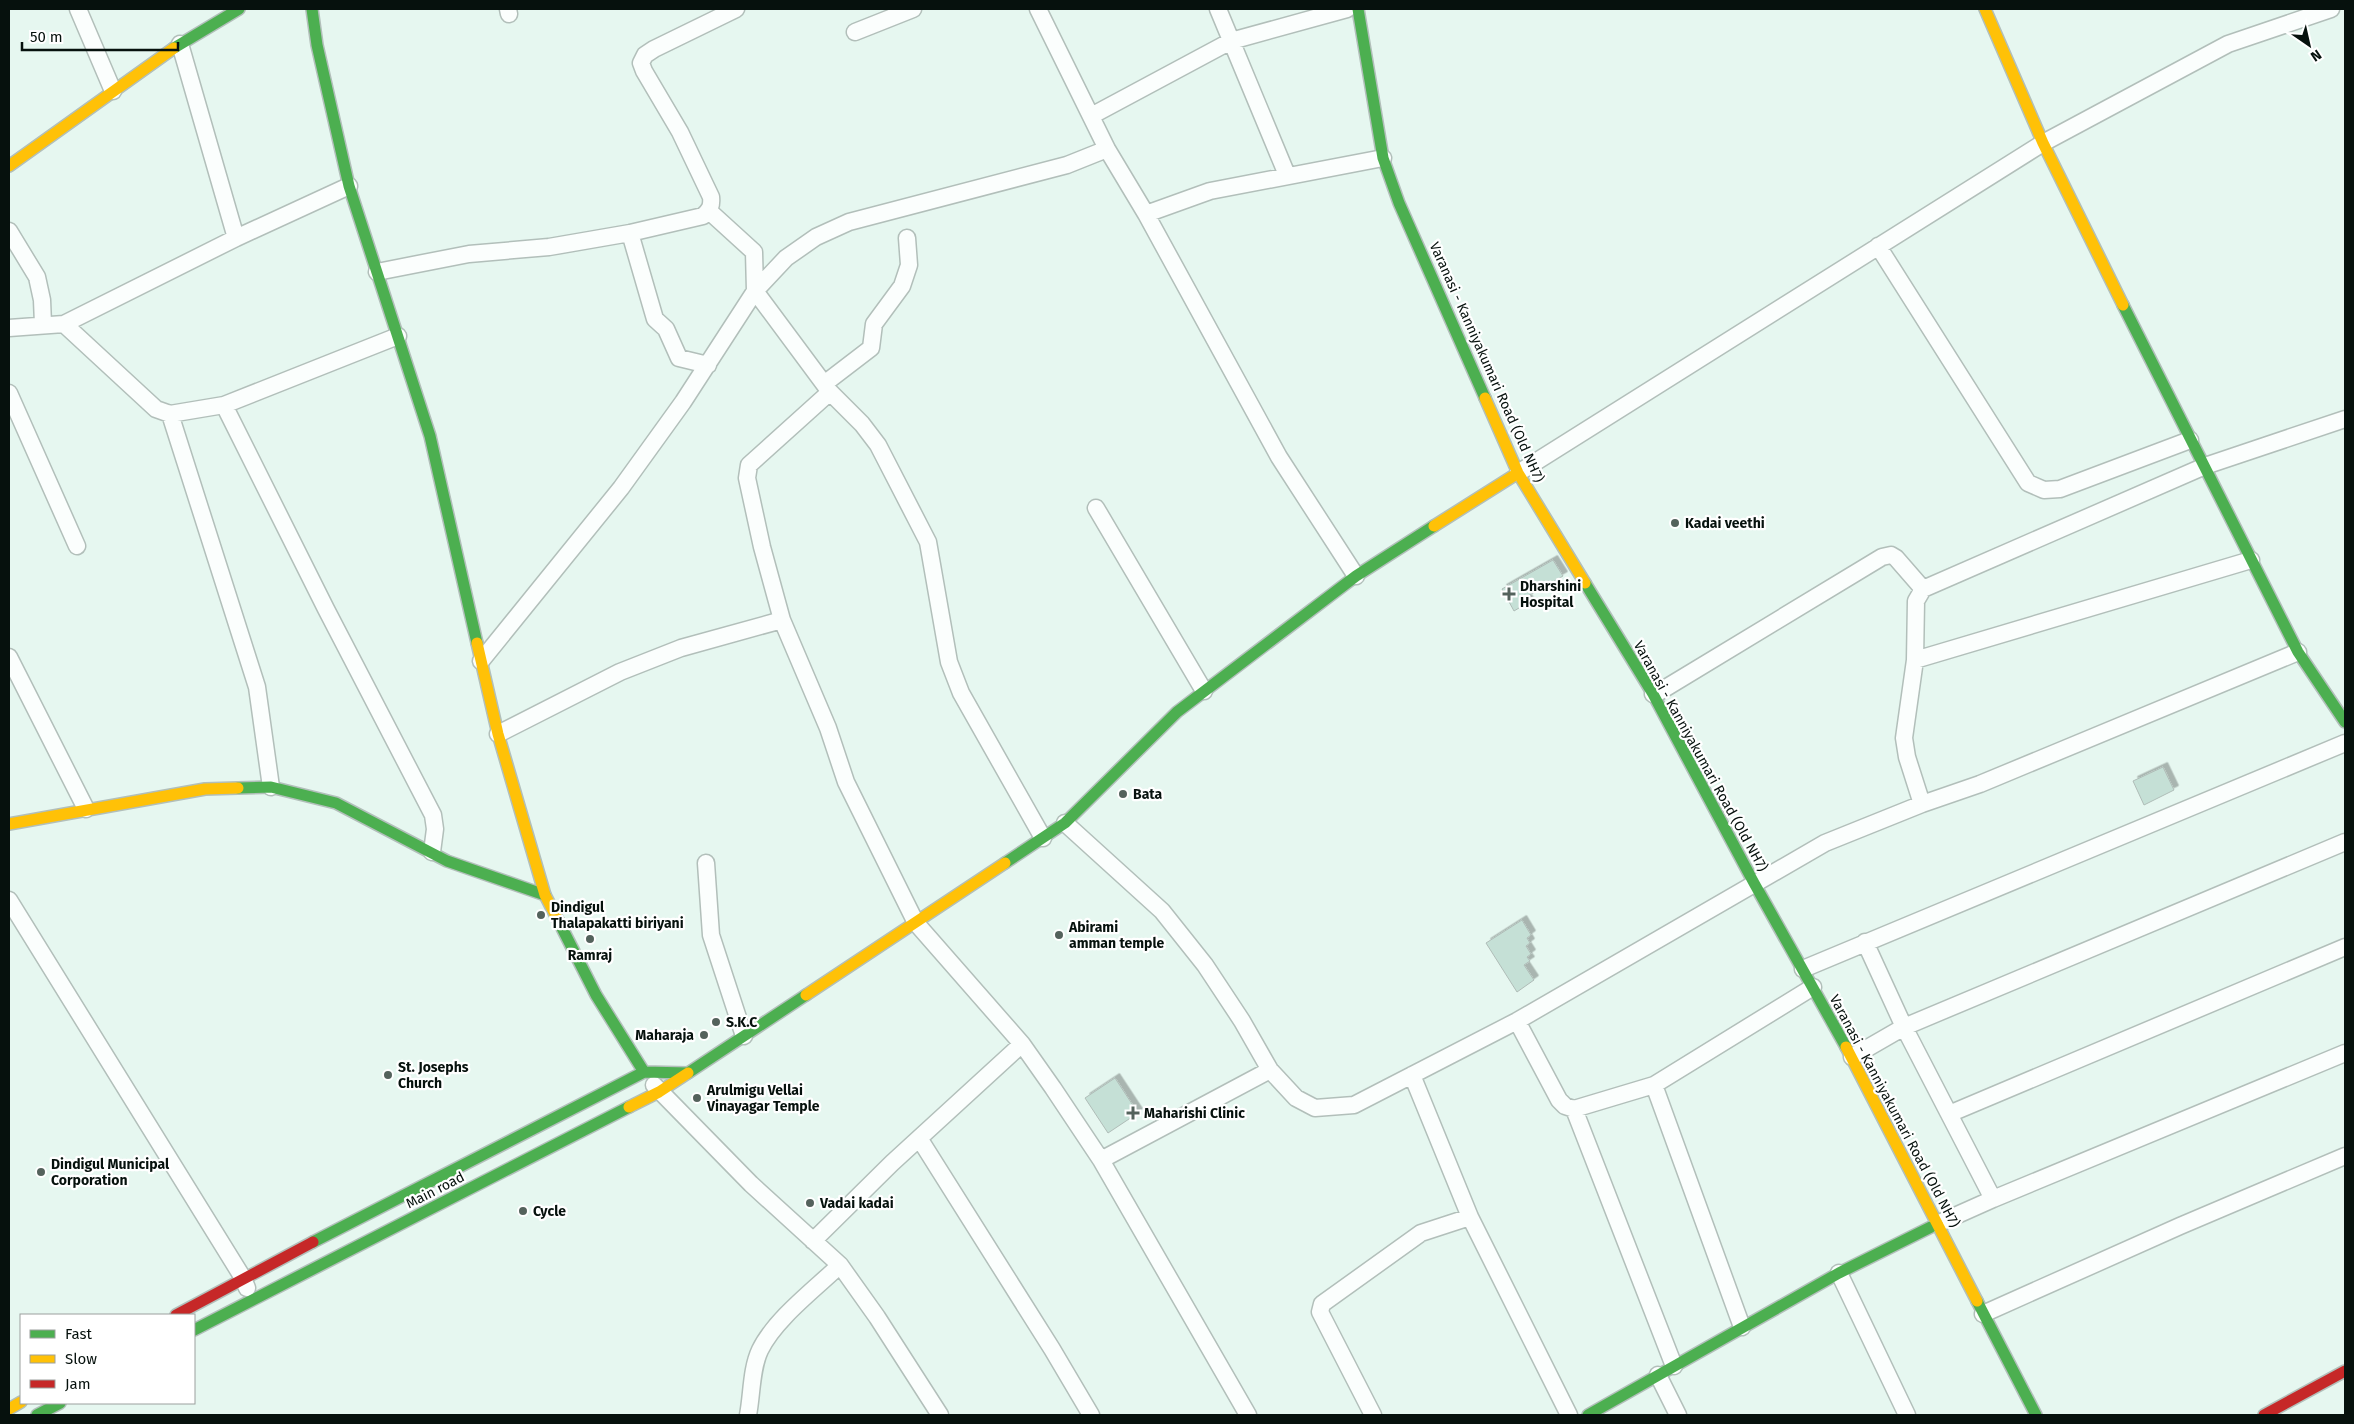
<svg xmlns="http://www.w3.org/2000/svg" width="2354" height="1424" viewBox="0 0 2354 1424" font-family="'Fira Sans',sans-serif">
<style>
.building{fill:#c5e0d6;stroke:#afbcb7;filter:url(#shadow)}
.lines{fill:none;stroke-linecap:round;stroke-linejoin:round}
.street-casing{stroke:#b2bfba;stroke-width:19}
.fast-casing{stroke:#b2bfba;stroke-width:14}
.slow-casing{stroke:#b2bfba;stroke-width:14}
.jam-casing{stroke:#b2bfba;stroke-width:14}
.street{stroke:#fbfefd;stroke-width:16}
.fast{stroke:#4caf50;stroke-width:11}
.slow{stroke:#ffc107;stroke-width:11}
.jam{stroke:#c62828;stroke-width:11}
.poi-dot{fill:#54625c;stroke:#fff;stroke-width:2}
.labels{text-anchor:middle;stroke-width:4.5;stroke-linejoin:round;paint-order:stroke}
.street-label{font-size:14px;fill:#06110d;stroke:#fff}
.poi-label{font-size:14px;font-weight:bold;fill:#06110d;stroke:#fff;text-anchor:start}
</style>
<defs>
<filter id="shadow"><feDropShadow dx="4.5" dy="-4.5" stdDeviation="0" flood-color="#0004"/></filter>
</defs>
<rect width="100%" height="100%" fill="#e6f7f0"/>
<!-- building -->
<path class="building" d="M1553,560L1563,576L1526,597L1529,602L1514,611L1502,589Z
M2163,767L2174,790L2144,805L2133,781Z
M1522,920L1531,935L1527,938L1530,943L1526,946L1531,954L1527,957L1530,961L1524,965L1534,980L1517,992L1486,943Z
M1115,1078L1138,1113L1108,1133L1085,1098Z"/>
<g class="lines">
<defs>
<path id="street" d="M78,9L113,91
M508,9L509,14
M1038,9L1107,149L1146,214L1279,457L1356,576
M1218,9L1287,175
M855,32L913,9
M180,44L236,238
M1091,116L1231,41L1347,9
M709,211L754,252L755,291L830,392L862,424L878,445L928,542L949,662L961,693L1043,838
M1146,214L1210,191L1383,158
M9,231L37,277L42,300L43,324
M630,233L655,319L666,329L679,358L708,365
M1878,246L2028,483L2044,490L2060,489L2190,440
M377,272L469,254L549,247L630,233L703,216C710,210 712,206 711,197L680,132L644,71L641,63L645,55L654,49L736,9
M64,324L236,238L349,186
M9,328L64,324L156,409L170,414L224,405L398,336
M824,384L871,348L874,324L902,286L909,265L907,238
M9,393L77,546
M224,405L326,609L433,815L435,829L432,852
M170,414L257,687L271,787
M1518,473L2043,143L2228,44L2331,9
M1096,508L1204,691
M782,620L762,547L747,478L749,465L830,392
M9,657L86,809
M1915,660L2251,560
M481,661L621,488L683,402L755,291L786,258L816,237L849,222L1067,165L1107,149
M1653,694L1659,692L1882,557L1891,555L1896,558L1923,589
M498,734L620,672L681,648L782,620L828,728L846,782L916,923L1022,1044L1053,1088L1101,1160L1248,1415
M1922,804L1907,757L1904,738L1915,660L1916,601L1923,589L2205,466L2345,419
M1065,823L1162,911L1205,965L1242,1021L1270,1070
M706,863L711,935L744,1036
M9,900L243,1278L247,1288
M1865,942L1904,1027L1993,1199
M1803,969L2345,743
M1517,1021L1559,1100L1565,1106L1574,1109L1654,1085L1813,987
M1852,1057L1904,1027L2345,842
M1412,1075L1470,1217L1569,1415
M654,1085L751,1184L840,1265L877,1317L940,1415
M1654,1085L1742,1327
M1574,1109L1674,1366
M1949,1114L2345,947
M919,1138L1052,1349L1091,1415
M1101,1160L1270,1070L1296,1098L1315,1108L1354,1105L1517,1021L1825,843L1922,804L1980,784L2298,652
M1937,1224L1993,1199L2345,1053
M813,1241L892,1163L1022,1044
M1839,1273L1907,1415
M1983,1314L2180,1226L2345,1156
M1658,1375L1678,1415
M748,1415C752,1395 751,1369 760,1350C775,1319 815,1289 840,1265
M1373,1415L1320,1312L1322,1304L1421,1233L1470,1217"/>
<path id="fast" d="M312,9L317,45L349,186L430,436L477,643
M1358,9L1383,158L1399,203L1485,398
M174,48L239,9
M2123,305L2298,652L2345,722
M1585,583L1653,694L1754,883L1846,1047
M238,788L271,787L336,803L447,861L545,895
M1005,863L1065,823L1177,712L1356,576L1434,526
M559,922L596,995L644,1072
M313,1242L644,1072L688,1073L806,995
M1977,1301L2036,1415
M194,1330L629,1107
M37,1415L60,1403
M1588,1415L1839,1273L1937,1224"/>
<path id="slow" d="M1985,9L2043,143L2123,305
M9,166L174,48
M1485,398L1518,473L1585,583
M1434,526L1518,473
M477,643L498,734L545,895L559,922
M9,824L205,789L238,788
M806,995L1005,863
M1846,1047L1977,1301
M629,1107L659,1092L688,1073
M9,1409L21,1402"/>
<path id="jam" d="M176,1315L313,1242
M2264,1415L2345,1371"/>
</defs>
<!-- street casing -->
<use href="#street" class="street-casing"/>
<!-- fast casing -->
<use href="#fast" class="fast-casing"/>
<!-- slow casing -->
<use href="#slow" class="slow-casing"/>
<!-- jam casing -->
<use href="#jam" class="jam-casing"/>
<!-- street -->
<use href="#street" class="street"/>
<!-- fast -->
<use href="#fast" class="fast"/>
<!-- slow -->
<use href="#slow" class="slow"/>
<!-- jam -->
<use href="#jam" class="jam"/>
</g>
<!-- markers -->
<g class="poi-dot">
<circle cx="1675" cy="523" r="5"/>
<path d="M1506.5 586.5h5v5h5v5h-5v5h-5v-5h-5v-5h5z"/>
<circle cx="1123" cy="794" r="5"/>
<circle cx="541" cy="915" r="5"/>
<circle cx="1059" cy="935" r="5"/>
<circle cx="590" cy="939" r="5"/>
<circle cx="716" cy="1022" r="5"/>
<circle cx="704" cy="1035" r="5"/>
<circle cx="388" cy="1075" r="5"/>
<circle cx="697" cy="1098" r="5"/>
<path d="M1130.5 1105.5h5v5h5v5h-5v5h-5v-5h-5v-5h5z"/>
<circle cx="41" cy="1172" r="5"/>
<circle cx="810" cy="1203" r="5"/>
<circle cx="523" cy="1211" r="5"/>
</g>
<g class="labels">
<!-- street labels -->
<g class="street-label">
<text transform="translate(1487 362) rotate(66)" y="5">Varanasi - Kanniyakumari Road (Old NH7)</text>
<text transform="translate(1701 756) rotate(61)" y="5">Varanasi - Kanniyakumari Road (Old NH7)</text>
<text transform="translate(1895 1111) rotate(62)" y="5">Varanasi - Kanniyakumari Road (Old NH7)</text>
<text transform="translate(435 1190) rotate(-27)" y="5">Main road</text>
</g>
<!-- poi labels -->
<g class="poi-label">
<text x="1685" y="528">Kadai veethi</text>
<text x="1520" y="591">Dharshini<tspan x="1520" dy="16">Hospital</tspan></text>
<text x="1133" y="799">Bata</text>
<text x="551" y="912">Dindigul<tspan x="551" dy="16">Thalapakatti biriyani</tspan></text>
<text x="1069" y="932">Abirami<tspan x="1069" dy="16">amman temple</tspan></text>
<text x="590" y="960" text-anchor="middle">Ramraj</text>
<text x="726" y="1027">S.K.C</text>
<text x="694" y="1040" text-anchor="end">Maharaja</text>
<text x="398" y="1072">St. Josephs<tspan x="398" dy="16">Church</tspan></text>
<text x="707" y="1095">Arulmigu Vellai<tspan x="707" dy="16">Vinayagar Temple</tspan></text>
<text x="1144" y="1118">Maharishi Clinic</text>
<text x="51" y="1169">Dindigul Municipal<tspan x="51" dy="16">Corporation</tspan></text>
<text x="820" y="1208">Vadai kadai</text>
<text x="533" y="1216">Cycle</text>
</g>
</g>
<!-- border -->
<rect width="2354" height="1424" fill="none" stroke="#06110d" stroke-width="20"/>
<!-- legend -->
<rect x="20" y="1314" width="175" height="90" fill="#ffffff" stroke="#9ba09e"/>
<rect x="30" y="1330" width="25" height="8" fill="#4caf50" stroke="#9ba09e"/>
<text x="65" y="1339" font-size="15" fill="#06110d">Fast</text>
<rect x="30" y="1355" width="25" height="8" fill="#ffc107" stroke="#9ba09e"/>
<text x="65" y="1364" font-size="15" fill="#06110d">Slow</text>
<rect x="30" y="1380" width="25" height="8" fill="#c62828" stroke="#9ba09e"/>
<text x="65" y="1389" font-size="15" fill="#06110d">Jam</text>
<!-- north arrow -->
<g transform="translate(2309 45) rotate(146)" stroke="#ffffff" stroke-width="4" paint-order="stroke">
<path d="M0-4L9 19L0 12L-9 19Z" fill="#06110d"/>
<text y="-8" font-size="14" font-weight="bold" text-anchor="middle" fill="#06110d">N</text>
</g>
<!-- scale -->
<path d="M22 42v8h156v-8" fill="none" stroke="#06110d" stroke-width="2.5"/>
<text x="30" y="42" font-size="15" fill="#06110d" stroke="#ffffff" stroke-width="4" paint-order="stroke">50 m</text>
</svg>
